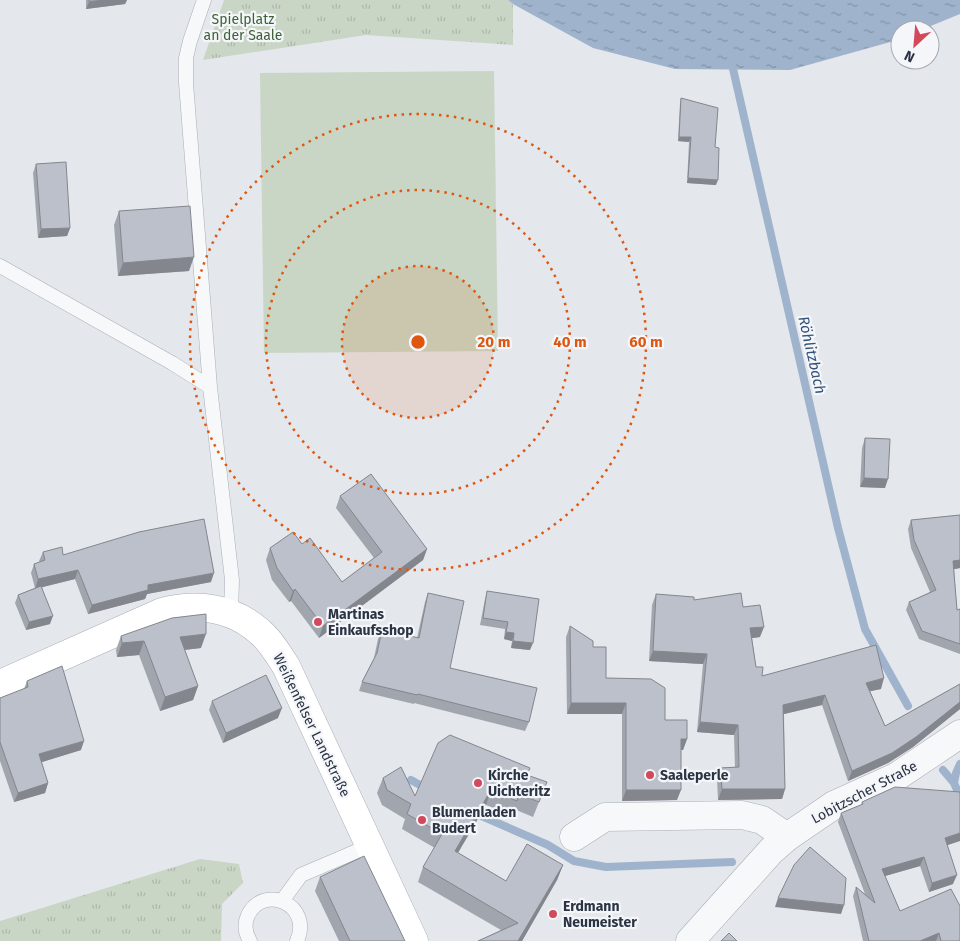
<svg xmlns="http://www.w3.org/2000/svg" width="960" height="941" viewBox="0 0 960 941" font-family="'Fira Sans',sans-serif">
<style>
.park{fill:url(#park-tufts)}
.pitch{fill:#c9d6c5}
.water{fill:url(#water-ripples)}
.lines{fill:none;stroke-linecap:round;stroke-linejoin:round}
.stream{stroke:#9fb4cc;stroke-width:8}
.service-casing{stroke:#a9aeb7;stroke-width:15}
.minor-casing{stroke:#a9aeb7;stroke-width:29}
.tertiary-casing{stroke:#a9aeb7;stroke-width:29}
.secondary-casing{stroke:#a9aeb7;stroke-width:29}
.service{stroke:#f7f8fa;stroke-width:14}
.minor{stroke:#f7f8fa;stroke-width:28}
.tertiary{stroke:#f7f8fa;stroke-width:28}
.secondary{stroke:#fff;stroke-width:28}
.wall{fill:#a1a5ae}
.shaded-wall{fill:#83868d}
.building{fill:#bbc0ca;stroke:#83868d}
.ring{fill:none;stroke:#df570f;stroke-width:2.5;stroke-dasharray:2.5 5}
.poi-dot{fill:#d1495b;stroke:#f4f6f9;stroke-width:2}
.labels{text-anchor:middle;stroke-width:4.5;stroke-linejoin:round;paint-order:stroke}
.park-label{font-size:14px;fill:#3f6138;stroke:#f4f6f9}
.poi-label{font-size:14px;font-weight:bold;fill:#2b3445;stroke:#f4f6f9;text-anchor:start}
.street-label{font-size:14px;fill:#2b3445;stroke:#f4f6f9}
.water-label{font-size:15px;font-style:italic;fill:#34527a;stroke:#f4f6f9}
.centre{fill:#df570f;stroke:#f4f6f9;stroke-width:2.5}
.ring-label{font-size:15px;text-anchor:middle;font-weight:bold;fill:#df570f;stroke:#f4f6f9;stroke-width:4.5;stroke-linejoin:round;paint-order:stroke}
</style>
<defs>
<pattern id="park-tufts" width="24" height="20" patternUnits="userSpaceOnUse" patternTransform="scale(1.25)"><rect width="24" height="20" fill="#c9d6c5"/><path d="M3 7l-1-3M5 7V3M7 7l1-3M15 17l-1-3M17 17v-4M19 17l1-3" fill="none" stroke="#adb8ab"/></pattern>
<pattern id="water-ripples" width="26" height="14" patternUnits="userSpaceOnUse" patternTransform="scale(1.25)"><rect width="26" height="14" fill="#9fb4cc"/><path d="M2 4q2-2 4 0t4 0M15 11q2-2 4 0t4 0" fill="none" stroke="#8293a7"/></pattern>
</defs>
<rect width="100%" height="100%" fill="#e4e7ec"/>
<!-- park -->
<path class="park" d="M224,0H508L513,4V45L366,35L203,60Z
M200,859L239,864L243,883L222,904L221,941H0V921Z"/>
<!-- pitch -->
<path class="pitch" d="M494,71L498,351L264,353L260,73Z"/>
<!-- water -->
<path class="water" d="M508,0H960V14L921,30H900V39L894,41L790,70L675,69L593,48L513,4Z"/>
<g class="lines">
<!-- stream -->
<path class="stream" d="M731,60L838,528L865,629L908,706
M943,770L954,783L960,797
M411,780L429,790
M954,783L956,773L960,764
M470,811L548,845L574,861L606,867L732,862"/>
<defs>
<path id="service" d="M204,0L190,41L186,58V83L210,387L232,580L231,613
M0,266L172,363L210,387
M282,901L301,875L369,846
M250,941C245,933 244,924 248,915C264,883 313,905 297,941"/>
<path id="minor" d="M574,837L605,817L742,815L762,820L787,837"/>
<path id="tertiary" d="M690,941L771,851L787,837L834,805L896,777L960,734"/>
<path id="secondary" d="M0,684L162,612C197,603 232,607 260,632C271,641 278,654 286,666L414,941"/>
</defs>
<!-- service casing -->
<use href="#service" class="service-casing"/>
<!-- minor casing -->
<use href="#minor" class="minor-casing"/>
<!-- tertiary casing -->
<use href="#tertiary" class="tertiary-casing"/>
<!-- secondary casing -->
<use href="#secondary" class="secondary-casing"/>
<!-- service -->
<use href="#service" class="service"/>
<!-- minor -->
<use href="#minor" class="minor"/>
<!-- tertiary -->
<use href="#tertiary" class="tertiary"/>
<!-- secondary -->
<use href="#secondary" class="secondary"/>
</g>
<!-- wall -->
<path class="wall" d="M86,0H127L125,4L86,9Z
M681,98L715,147L716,185L687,183L689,142L678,141L680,103Z
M36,164L70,228L67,236L38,238L33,173Z
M119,211L189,271L118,276L114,225Z
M865,438L885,488L860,487L862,448Z
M340,496L427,549L423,560L319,638L291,601L289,602L272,580L266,560L270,548L302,544L342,582L374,558L336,508Z
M960,515V568L954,569L957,610L960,609V654L919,639L906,610L909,602L930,592L911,548L908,529L911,520Z
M43,552L63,555L211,582L147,594L145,599L88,614L75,579L42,587L50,624L26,630L15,603L18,595L35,588L31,573L34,564L40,562L39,561Z
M487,591L530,650L511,648L512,641L504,639L505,629L480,625L485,599Z
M428,593L450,668L529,722L525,731L414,703V704L359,691L362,682L374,658L378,639L382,630L417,638L425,602Z
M656,594L743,607L760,637L752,638L756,667L762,676L881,689L870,691L885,726L960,684V709L913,747L888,763L848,781L822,705L784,714L785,789L782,799L718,800L717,778L720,768L735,767L734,735L697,732L703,664L649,661L652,605Z
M570,626L593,647L606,678L665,720L687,739L683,750H681L677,800L622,801V714H567L566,637Z
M121,636L201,648L184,650L198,686L193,700L160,711L139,655L117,657L116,650Z
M27,681L81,750L41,762L48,783L45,793L14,802L0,761V698L24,689Z
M212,701L278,718L223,743L209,710Z
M528,775L541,797L533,817L514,809L511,815L486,805L458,853L506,881L563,865L557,880L522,941H478L501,930L418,882L423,867L435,848L402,829L405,819L382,805L377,793L383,778L415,796Z
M862,802L947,845L953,884L929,892L920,866L885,876L900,911L960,941H863L853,896L856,887L865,894L838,822L841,813L861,805Z
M320,877L405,941H339L315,891Z"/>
<!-- shaded-wall -->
<path class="shaded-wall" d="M103,0H127L125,4L86,9L89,2Z
M679,137H691L689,142L678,141Z
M688,178L718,180L716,185L687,183Z
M70,228L67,236L38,238L41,229Z
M194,257L189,271L118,276L123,263Z
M864,478L888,479L885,488L860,487Z
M427,549L423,560L319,638L323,626Z
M960,560V568L950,570L953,561Z
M78,570L75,579L35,589L38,579Z
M214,573L211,582L147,594L145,599L88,614L92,605L148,585Z
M295,589L291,601L289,602L293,591Z
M53,616L50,624L26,630L29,622Z
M764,627L760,637L746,639L750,628Z
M506,632L514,633L512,641L504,639Z
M206,634L201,648L174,651L180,637Z
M144,641L139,655L117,657L122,643Z
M513,641L533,643L530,650L511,648Z
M653,651L707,654L703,664L649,661Z
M884,678L881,689L862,693L866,683Z
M198,686L193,700L160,711L165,697Z
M825,695L822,705L780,715L783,705Z
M960,702V709L913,747L888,763L848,781L852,771Z
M571,703H626L622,714H567Z
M282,708L278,718L223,743L226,733Z
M700,722L738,725L734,735L697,732Z
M681,739H687L683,750H677Z
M84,741L81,750L36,764L39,754Z
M48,783L45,793L14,802L18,793Z
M722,789H785L782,799L718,800Z
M491,790L486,805L450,866L455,851Z
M626,790H681L677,800L622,801Z
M960,833V841L942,847L945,838Z
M924,857L920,866L878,878L882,869Z
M563,865L557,880L522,941H518Z
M957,875L953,884L929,892L932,883Z
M778,898L844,905L841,914L775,907Z
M939,933L936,941H920Z"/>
<!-- building -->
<path class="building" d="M89,0H103L89,2Z
M681,98L718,108L715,147L719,148L718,180L688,178L691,137H679Z
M66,162L70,228L41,229L36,164Z
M190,206L194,257L123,263L119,211Z
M865,438L890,439L888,479L864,478Z
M371,474L427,549L323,626L295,589L293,591L277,568L270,548L293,532L302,544L310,538L342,582L382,552L340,496Z
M960,515V560L953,561L957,610L960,609V644L922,631L909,602L936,590L914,540L911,520Z
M204,519L214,573L148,585V590L92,605L78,570L38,579L34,564L45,560L43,552L62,547L63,555L139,532Z
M41,586L53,616L29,622L18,595Z
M487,591L539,599L533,643L513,641L514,633L506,632L508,622L483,618Z
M428,593L464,601L450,668L537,688L529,722L418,694L417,695L362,682L377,653L382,630L419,638Z
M741,593L743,607L760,605L764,627L750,628L756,667H763L762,676L876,645L884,678L866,683L885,726L960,684V702L916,737L892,753L852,771L825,695L783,705L785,789H722L720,768L739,767L738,725L700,722L707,654L653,651L656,594L694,597V600Z
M206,614V634L180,637L198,686L165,697L144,641L122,643L121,636L172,618Z
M570,626L593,641V647H606V678L651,679L665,688V720H687V739H681V790H626V703H571Z
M62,666L84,741L39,754L48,783L18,793L0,742V698L28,687L27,681Z
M266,675L282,708L226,733L212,701Z
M450,735L530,768L527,775L547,782L539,802L519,794L517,801L491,790L455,851L506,881L527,844L563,865L518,941H478L518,923L423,867L442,834L407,814L411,804L387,790L383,778L401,767L415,796L438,743Z
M895,787L960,792V833L945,838L957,875L932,883L924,857L882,869L900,911L951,889L960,906V941H941L939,933L920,941H869L856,887L875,903L841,813L863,804L862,802Z
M810,847L846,878L844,905L778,898L794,865Z
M364,856L405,941H350L320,877Z
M729,933L737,941H721Z"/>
<!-- distance rings -->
<circle cx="418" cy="342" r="76" fill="#df570f" fill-opacity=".12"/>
<g class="ring">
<circle cx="418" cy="342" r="76"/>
<circle cx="418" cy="342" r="152"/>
<circle cx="418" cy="342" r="228"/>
</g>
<!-- markers -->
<g class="poi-dot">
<circle cx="318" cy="622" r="5"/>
<circle cx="650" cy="775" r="5"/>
<circle cx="478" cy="783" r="5"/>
<circle cx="422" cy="820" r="5"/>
<circle cx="553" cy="914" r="5"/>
</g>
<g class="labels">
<!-- park labels -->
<g class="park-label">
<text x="243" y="24">Spielplatz<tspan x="243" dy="16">an der Saale</tspan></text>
</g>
<!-- poi labels -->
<g class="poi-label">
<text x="328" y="619">Martinas<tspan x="328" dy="16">Einkaufsshop</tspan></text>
<text x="488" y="780">Kirche<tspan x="488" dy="16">Uichteritz</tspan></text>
<text x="660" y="780">Saaleperle</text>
<text x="432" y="817">Blumenladen<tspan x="432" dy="16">Budert</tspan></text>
<text x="563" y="911">Erdmann<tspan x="563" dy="16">Neumeister</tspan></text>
</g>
<!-- street labels -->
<g class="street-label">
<text transform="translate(312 725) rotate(64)" y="5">Weißenfelser Landstraße</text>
<text transform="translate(864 792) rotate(-28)" y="5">Lobitzscher Straße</text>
</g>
<!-- water labels -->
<g class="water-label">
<text transform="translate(812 355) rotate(77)" y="5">Röhlitzbach</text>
</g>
</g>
<circle cx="418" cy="342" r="8" class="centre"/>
<g class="ring-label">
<text x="494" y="347">20 m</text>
<text x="570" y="347">40 m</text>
<text x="646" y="347">60 m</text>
</g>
<!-- north arrow -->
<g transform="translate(915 45) rotate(206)"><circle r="24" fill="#f4f6f9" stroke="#a4a8b1"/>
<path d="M0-4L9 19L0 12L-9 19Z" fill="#d1495b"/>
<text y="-8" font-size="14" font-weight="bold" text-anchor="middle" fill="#2b3445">N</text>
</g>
</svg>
